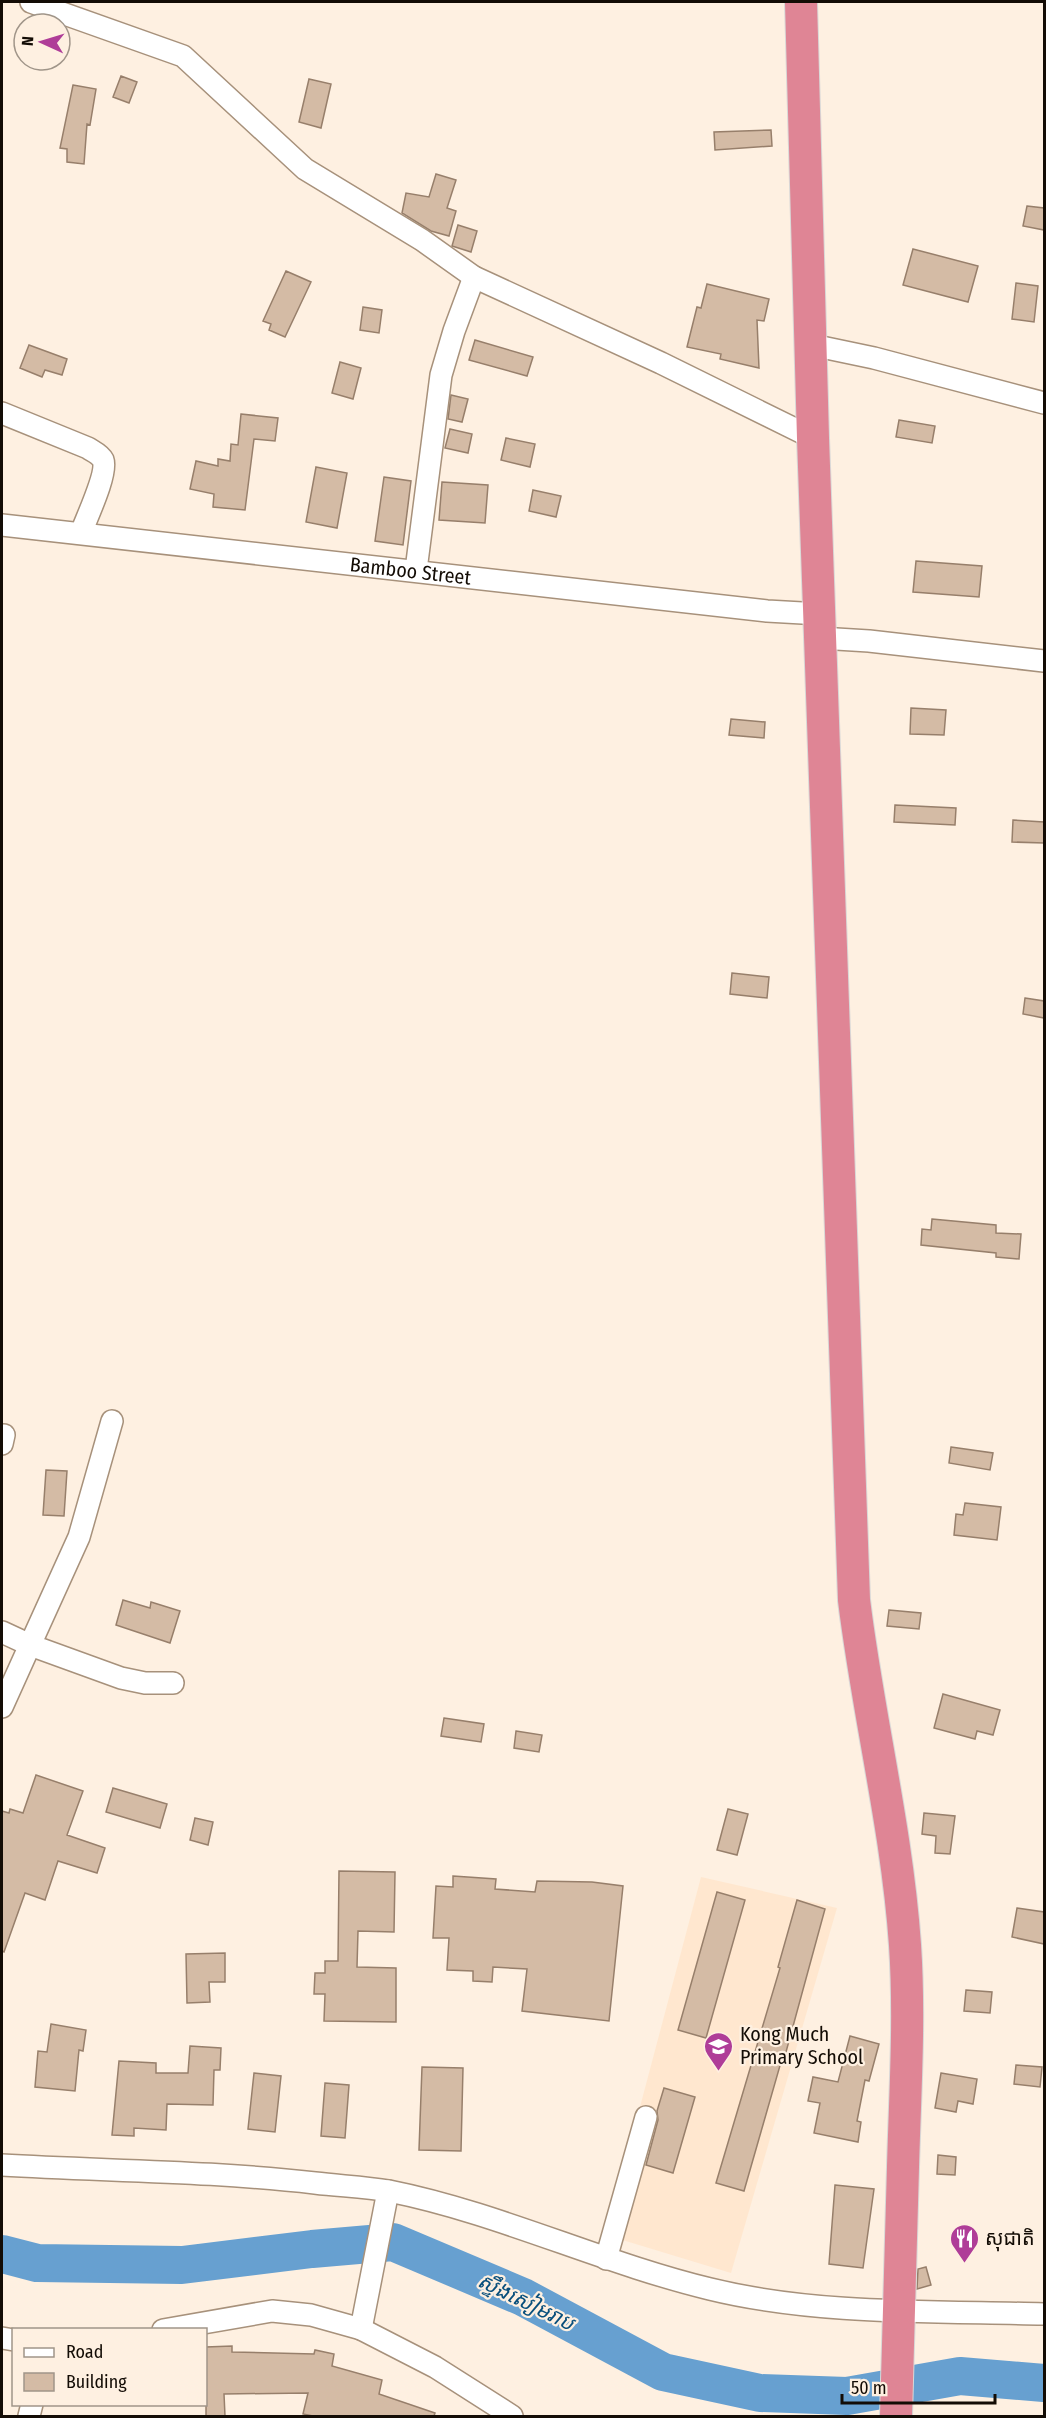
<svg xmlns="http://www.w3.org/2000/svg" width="1046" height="2418" viewBox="0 0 1046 2418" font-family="'Fira Sans Condensed','Noto Sans Khmer',sans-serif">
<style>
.built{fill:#ffe7cf}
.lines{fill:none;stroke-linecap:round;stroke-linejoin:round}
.river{stroke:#67a0d0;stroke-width:38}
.building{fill:#d4bba5;stroke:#977f6b;stroke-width:1.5}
.minor-casing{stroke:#a7917b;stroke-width:24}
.highway-casing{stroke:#d9d8d7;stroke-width:34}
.minor{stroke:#fff;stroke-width:21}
.highway{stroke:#df8595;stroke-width:32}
.labels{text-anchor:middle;stroke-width:4.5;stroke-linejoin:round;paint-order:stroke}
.street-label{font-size:20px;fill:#130c05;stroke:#fef0e1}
.poi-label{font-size:20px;fill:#130c05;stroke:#fef0e1;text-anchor:start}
.water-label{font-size:21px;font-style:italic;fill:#094f7c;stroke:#fef0e1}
</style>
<rect width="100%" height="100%" fill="#fef0e1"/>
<!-- built -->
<path class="built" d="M701,1877L837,1908L731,2273L606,2235Z"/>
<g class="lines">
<!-- river -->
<path class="river" d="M2,2254L37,2263L182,2265L312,2249L393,2242L523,2297L663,2372L760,2393L847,2396L960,2376L1044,2383"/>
</g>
<!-- building -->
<path class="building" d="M121,76L137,82L129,103L113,97Z
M309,79L331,84L321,128L299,122Z
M73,85L96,89L90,125L87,124L84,164L67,162V149L60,148Z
M771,130L772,146L715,150L714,132Z
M436,174L456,180L447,208L456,211L449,236L431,231L402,213L406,193L429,197Z
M1027,206L1044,208V230L1023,226Z
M458,225L477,231L471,252L452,246Z
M913,249L978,266L968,302L903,285Z
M286,271L311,282L285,337L269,330L271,324L263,321Z
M1016,283L1038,286L1034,322L1012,319Z
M707,284L769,299L764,321L757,320L759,368L720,359L721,354L687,347L697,307L701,308Z
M363,307L382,310L379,333L360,330Z
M475,340L533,357L527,376L469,360Z
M29,345L67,359L62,375L45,370L42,377L20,368Z
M340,362L361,368L353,399L332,393Z
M451,395L468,399L462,422L448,419Z
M241,414L278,418L275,441L254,439L245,510L213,507L214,494L190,489L196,461L218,466V459L230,461L231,444L238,445Z
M899,420L935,426L932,443L896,437Z
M450,429L472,434L468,453L445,448Z
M506,438L535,444L530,467L501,460Z
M316,467L347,473L337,528L306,522Z
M384,477L411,481L403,545L375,541Z
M442,482L488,485L485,523L439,520Z
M533,490L561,496L556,517L529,511Z
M916,561L982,566L979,597L913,592Z
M911,708L946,710L944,735L910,734Z
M731,719L765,722L764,738L729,735Z
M895,805L956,808L955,825L894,822Z
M1013,820L1044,822V843L1012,842Z
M732,973L769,977L767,998L730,994Z
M1025,998L1044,1001V1018L1023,1014Z
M932,1219L996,1225V1233L1021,1234L1019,1259L996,1257V1253L921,1245L922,1229L931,1230Z
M951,1447L993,1453L990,1470L949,1463Z
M46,1470L67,1471L64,1516L43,1515Z
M965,1503L1001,1507L997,1540L954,1535L956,1514L963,1515Z
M123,1600L150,1608L151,1602L180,1611L170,1643L116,1625Z
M889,1610L921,1613L919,1629L887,1626Z
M943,1694L1000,1710L993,1735L977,1731L975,1739L934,1728Z
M444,1718L484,1724L481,1742L441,1736Z
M516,1731L542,1735L539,1752L514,1748Z
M36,1775L83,1791L67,1835L105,1848L97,1873L58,1861L45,1900L25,1893L4,1952L2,1951V1811L9,1813L10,1809L23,1813Z
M113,1788L167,1804L160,1828L106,1812Z
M728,1809L748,1814L737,1855L717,1850Z
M924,1813L955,1816L950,1854L935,1853L936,1836L922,1834Z
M195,1818L213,1822L208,1845L190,1840Z
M339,1871L395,1872L394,1932L358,1931L357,1967L396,1968V2022L324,2021L325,1994H314L315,1973H325V1961H338Z
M453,1876L496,1879L495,1889L535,1892L537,1881L592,1882L623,1886L609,2021L522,2011L527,1969L493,1967L492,1982L473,1981V1971L447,1970L449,1938H433L436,1886L453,1887Z
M717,1892L745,1900L706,2038L678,2030Z
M797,1900L825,1909L783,2063L781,2062L744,2191L716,2183L780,1968L778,1967Z
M1017,1908L1044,1912V1944L1012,1937Z
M225,1953V1982H209L210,2002L187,2003L186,1954Z
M966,1990L992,1992L990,2013L964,2011Z
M51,2024L86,2030L83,2051L79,2050L75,2091L35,2087L38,2051L47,2052Z
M850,2036L879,2044L869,2081L865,2080L857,2121L861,2122L858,2142L814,2133L820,2103L808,2101L813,2077L838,2082Z
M190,2046L221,2048L220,2070H214L213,2105L167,2104L166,2130L134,2128V2136L112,2135L119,2061L156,2063V2073H188Z
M1016,2065L1042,2067L1040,2087L1014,2084Z
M422,2067L463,2068L461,2151L419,2150Z
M254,2073L281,2076L275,2132L248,2129Z
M941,2073L977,2079L973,2104L958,2101L956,2112L935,2108Z
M325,2083L349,2085L345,2138L321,2136Z
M664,2088L695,2097L673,2173L646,2165L658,2120L657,2111Z
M938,2155L956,2157L955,2175L937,2174Z
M835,2185L874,2189L863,2268L829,2264Z
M926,2267L931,2285L917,2289L918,2269Z
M232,2346V2352L314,2354L315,2350L334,2354L332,2366L382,2380L379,2394L435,2413L434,2416H313L303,2414L308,2393L224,2394L225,2416H206V2347Z"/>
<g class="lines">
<defs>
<g id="minor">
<path d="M31,2L183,56L305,169L422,240L474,277L661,363L813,438"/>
<path d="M812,345L874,358L1044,403"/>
<path d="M2,413L88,448C94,452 100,454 103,460C108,473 86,519 81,533"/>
<path id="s1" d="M2,525L767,611L820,614"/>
<path d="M416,570L441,375L454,331L474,277"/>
<path d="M820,638L869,641L1044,661"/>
<path d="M112,1421L79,1537L30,1645L121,1678L145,1683H173"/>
<path d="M2,1444L4,1435"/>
<path d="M2,1632L30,1645L2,1707"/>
<path d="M2,2165C106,2171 211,2171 315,2183C340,2186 365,2187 389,2191C499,2213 602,2263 710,2289C816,2315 936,2311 1044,2314"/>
<path d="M606,2259L646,2117"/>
<path d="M361,2329L388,2191"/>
<path d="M163,2330L272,2311L311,2315L361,2329L435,2367L512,2416"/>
<path d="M2,2338L14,2340"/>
<path d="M29,2416L32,2404"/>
</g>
<path id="highway" d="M801,2L813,438L854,1600C868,1715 897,1829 905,1945C910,2019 905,2093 903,2167C900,2250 898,2333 896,2416"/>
</defs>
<!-- minor casing -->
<use href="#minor" class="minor-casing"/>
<!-- highway casing -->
<use href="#highway" class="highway-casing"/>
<!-- minor -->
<use href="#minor" class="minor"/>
<!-- highway -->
<use href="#highway" class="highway"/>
</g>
<!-- icons -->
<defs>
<symbol id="school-pin" viewBox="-11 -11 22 30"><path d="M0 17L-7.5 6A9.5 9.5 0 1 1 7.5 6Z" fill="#af3d98" stroke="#fef0e1"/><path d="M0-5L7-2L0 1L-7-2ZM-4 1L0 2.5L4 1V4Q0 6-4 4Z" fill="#fff"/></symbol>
<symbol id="restaurant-pin" viewBox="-11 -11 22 30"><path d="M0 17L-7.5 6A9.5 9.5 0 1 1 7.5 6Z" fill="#af3d98" stroke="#fef0e1"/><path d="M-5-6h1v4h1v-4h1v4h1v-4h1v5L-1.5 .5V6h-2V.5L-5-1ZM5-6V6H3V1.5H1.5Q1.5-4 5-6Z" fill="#fff"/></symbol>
</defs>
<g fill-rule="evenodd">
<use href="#school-pin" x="702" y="2030" width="33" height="45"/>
<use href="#restaurant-pin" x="948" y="2222" width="33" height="45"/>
</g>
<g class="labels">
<!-- street labels -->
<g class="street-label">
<text dy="7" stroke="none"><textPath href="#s1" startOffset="411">Bamboo Street</textPath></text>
</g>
<!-- poi labels -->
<g class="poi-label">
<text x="740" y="2041">Kong Much<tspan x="740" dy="23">Primary School</tspan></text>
<text x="985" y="2245">សុជាតិ</text>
</g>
<!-- water labels -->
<g class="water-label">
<text transform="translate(526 2302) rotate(26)" y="7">ស្ទឹងសៀមរាប</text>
</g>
</g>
<!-- border -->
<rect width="1046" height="2418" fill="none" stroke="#130c05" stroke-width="6"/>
<!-- legend -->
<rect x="12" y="2328" width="195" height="78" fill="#fef0e1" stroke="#a09589" stroke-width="1.5"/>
<rect x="24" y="2348" width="30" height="9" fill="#ffffff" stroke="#a09589" stroke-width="1.5"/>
<text x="66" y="2358" font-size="18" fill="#130c05">Road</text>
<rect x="24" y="2373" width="30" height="18" fill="#d4bba5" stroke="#a09589" stroke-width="1.5"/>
<text x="66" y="2388" font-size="18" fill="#130c05">Building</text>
<!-- north arrow -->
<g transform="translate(42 42) rotate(274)"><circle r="28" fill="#fef0e1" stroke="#a09589" stroke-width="1.5"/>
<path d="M0-4.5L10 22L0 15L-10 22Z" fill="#af3d98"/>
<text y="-9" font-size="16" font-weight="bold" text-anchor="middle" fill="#130c05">N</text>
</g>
<!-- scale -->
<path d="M842 2394v9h153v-9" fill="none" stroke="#130c05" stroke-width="3"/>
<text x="851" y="2394" font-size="18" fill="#130c05" stroke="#fef0e1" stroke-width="4.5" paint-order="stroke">50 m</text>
</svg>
